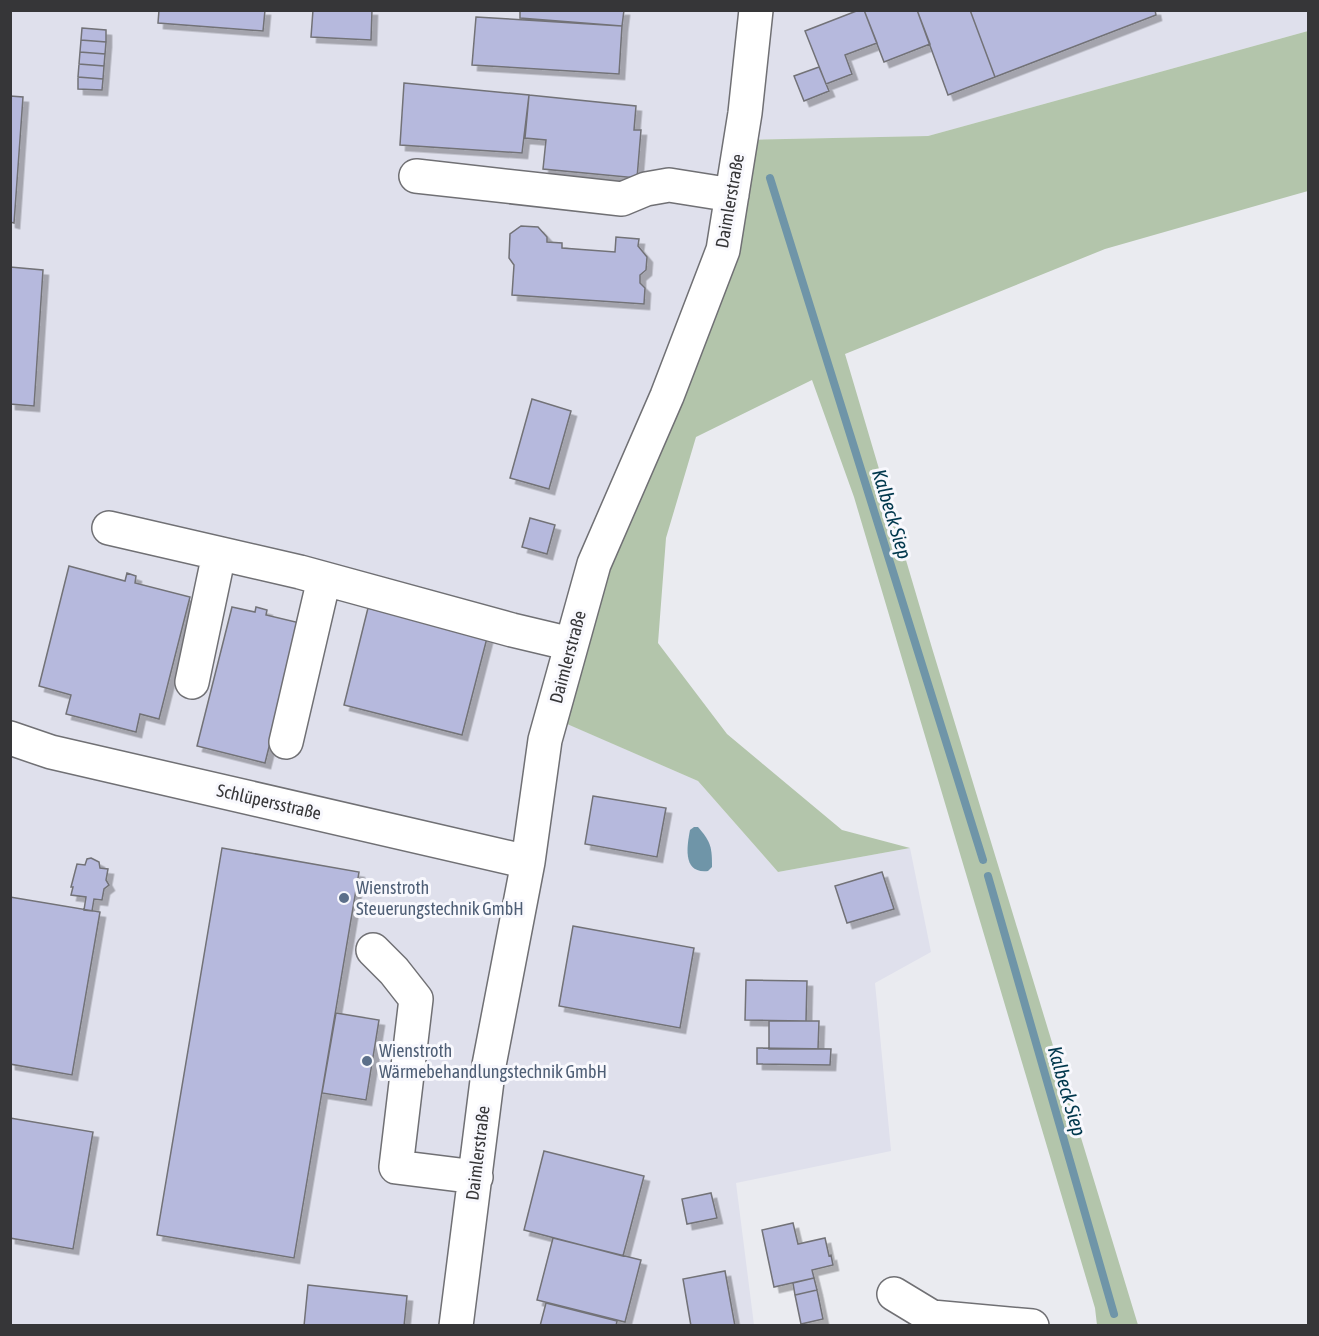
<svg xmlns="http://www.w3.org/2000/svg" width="1319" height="1336" viewBox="0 0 1319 1336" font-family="'Asap Condensed',sans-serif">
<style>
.built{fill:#dfe0ec}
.green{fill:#b3c5ab}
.water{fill:#6f95a8}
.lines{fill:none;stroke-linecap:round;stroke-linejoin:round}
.stream{stroke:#6f95a8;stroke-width:8}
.building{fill:#b6b9dd;stroke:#727277;stroke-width:1.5;filter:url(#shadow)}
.minor-casing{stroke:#707074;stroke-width:36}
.minor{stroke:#fff;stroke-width:33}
.service-dot{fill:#5c6f8a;stroke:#f8f8fd;stroke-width:2}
.labels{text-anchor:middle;stroke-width:6;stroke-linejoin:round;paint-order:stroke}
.street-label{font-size:18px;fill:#363638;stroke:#f8f8fd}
.service-label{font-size:18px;fill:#4e5e75;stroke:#f8f8fd;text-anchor:start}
.water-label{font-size:20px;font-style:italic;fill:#00374c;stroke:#f8f8fd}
</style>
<defs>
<filter id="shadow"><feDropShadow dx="5.5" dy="5.5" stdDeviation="0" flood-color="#0004"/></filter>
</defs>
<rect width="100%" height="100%" fill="#eaebf0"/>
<!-- built -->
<path class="built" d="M10,11H1308V31L928,136L741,140L733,185L552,717L698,781L778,872L910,848L931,952L875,983L891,1151L736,1183L754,1325H11Z"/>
<!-- green -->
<path class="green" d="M1308,31V191L1105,249L845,354L932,648L1138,1325H1097L1095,1308L854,497L812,380L696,437L666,538L658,643L727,734L842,830L910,848L778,872L698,781L551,717L681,358L741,140L928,136Z"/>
<!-- water -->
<path class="water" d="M694,827H698C711,842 712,847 712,867L708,871C682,874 687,846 690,830Z"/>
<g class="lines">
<!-- stream -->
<path class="stream" d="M770,178L983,860
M988,876L1114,1314"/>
</g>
<!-- building -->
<path class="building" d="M159,10H265L263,31L158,23Z
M313,10H372L371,40L311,37Z
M520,10H624L622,26L520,18Z
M859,10H864L877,43L845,55L852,74L826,84L805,31Z
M864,10H917L930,44L884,62Z
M917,10H970L995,77L948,95Z
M970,10H1155L1156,15L995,77Z
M476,17L622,26L619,74L472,65Z
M82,28L106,30V42L81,40Z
M81,40L106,42L105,54L80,52Z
M80,52L105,54L104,66L79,64Z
M79,64L104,66L103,79L78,77Z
M819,67L829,91L804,101L794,76Z
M78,77L103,79L102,90L78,89Z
M404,83L529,95L522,153L400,145Z
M529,95L636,106L634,130H641L637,178L543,169L546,140L525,138Z
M10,96L23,97L14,223L10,222Z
M521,226L538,227L547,237V242L562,243V248L615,252L616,237L639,239L638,246L647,257L646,270L640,275V283L645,288L644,304L512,295L514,265L509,258L510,234Z
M10,267L43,270L34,406L10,404Z
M532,399L571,411L549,489L510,478Z
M530,518L555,525L547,554L522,547Z
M69,566L125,581L127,573L136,576L135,583L190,597L159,719L140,714L136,732L66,714L71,695L39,686Z
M232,607L255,612L256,607L267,610L266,615L300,623L265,763L197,746Z
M368,608L487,638L462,735L344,705Z
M593,796L666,808L657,857L585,844Z
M222,848L359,872L294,1258L157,1235Z
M91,858L99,862L100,868L108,869L106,880L109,885L104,889L102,900L94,899L92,911L84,910L86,897L71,895L73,887H71L77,864L85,865L87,859Z
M882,872L894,909L847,923L835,886Z
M10,897L100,912L72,1075L10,1064Z
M573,926L694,948L680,1028L559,1006Z
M746,980L807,981L806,1021L745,1020Z
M336,1013L379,1020L366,1100L322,1093Z
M769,1021H819L818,1049H769Z
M757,1048L831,1049L830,1065L757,1064Z
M10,1118L93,1132L73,1249L10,1238Z
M544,1151L644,1176L623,1256L524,1230Z
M711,1193L717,1218L687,1224L682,1199Z
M793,1223L798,1244L825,1238L829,1256L831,1255L833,1265L812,1270L814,1278L774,1287L762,1230Z
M553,1238L641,1260L625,1322L537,1300Z
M725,1271L735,1326H691L683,1279Z
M814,1278L817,1290L795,1295L793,1283Z
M308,1285L407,1296L404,1326H304Z
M817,1290L823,1319L801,1324L795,1295Z
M546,1303L617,1321L616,1326H540Z"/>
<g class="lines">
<defs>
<path id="minor" d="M416,176L622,199L646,189L669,185L732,195
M109,528L300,572L512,630L571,644
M192,682L219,554
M10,738L51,752L528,862
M286,742L324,579
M373,950L394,971L416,999L396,1167L476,1177
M894,1294L932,1317L1032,1326
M456,1326L489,1065L528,862L545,740L594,564L667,396L723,250L745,113L756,10"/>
</defs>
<!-- minor casing -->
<use href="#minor" class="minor-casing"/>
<!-- minor -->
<use href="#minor" class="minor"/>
</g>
<!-- markers -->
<g class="service-dot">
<circle cx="344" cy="898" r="6"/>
<circle cx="367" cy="1061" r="6"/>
</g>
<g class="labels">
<!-- street labels -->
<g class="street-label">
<text transform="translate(730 201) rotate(-80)" y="6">Daimlerstraße</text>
<text transform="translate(568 657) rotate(-75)" y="6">Daimlerstraße</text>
<text transform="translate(269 802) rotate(13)" y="6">Schlüpersstraße</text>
<text transform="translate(478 1153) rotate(-83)" y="6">Daimlerstraße</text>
</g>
<!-- service labels -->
<g class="service-label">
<text x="356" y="894">Wienstroth<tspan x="356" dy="21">Steuerungstechnik GmbH</tspan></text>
<text x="379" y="1057">Wienstroth<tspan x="379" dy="21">Wärmebehandlungstechnik GmbH</tspan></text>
</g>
<!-- water labels -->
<g class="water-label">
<text transform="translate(892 514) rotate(73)" y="7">Kalbeck Siep</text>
<text transform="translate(1067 1091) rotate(74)" y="7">Kalbeck Siep</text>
</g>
</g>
<!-- border -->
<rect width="1319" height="1336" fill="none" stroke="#363638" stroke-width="24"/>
</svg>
